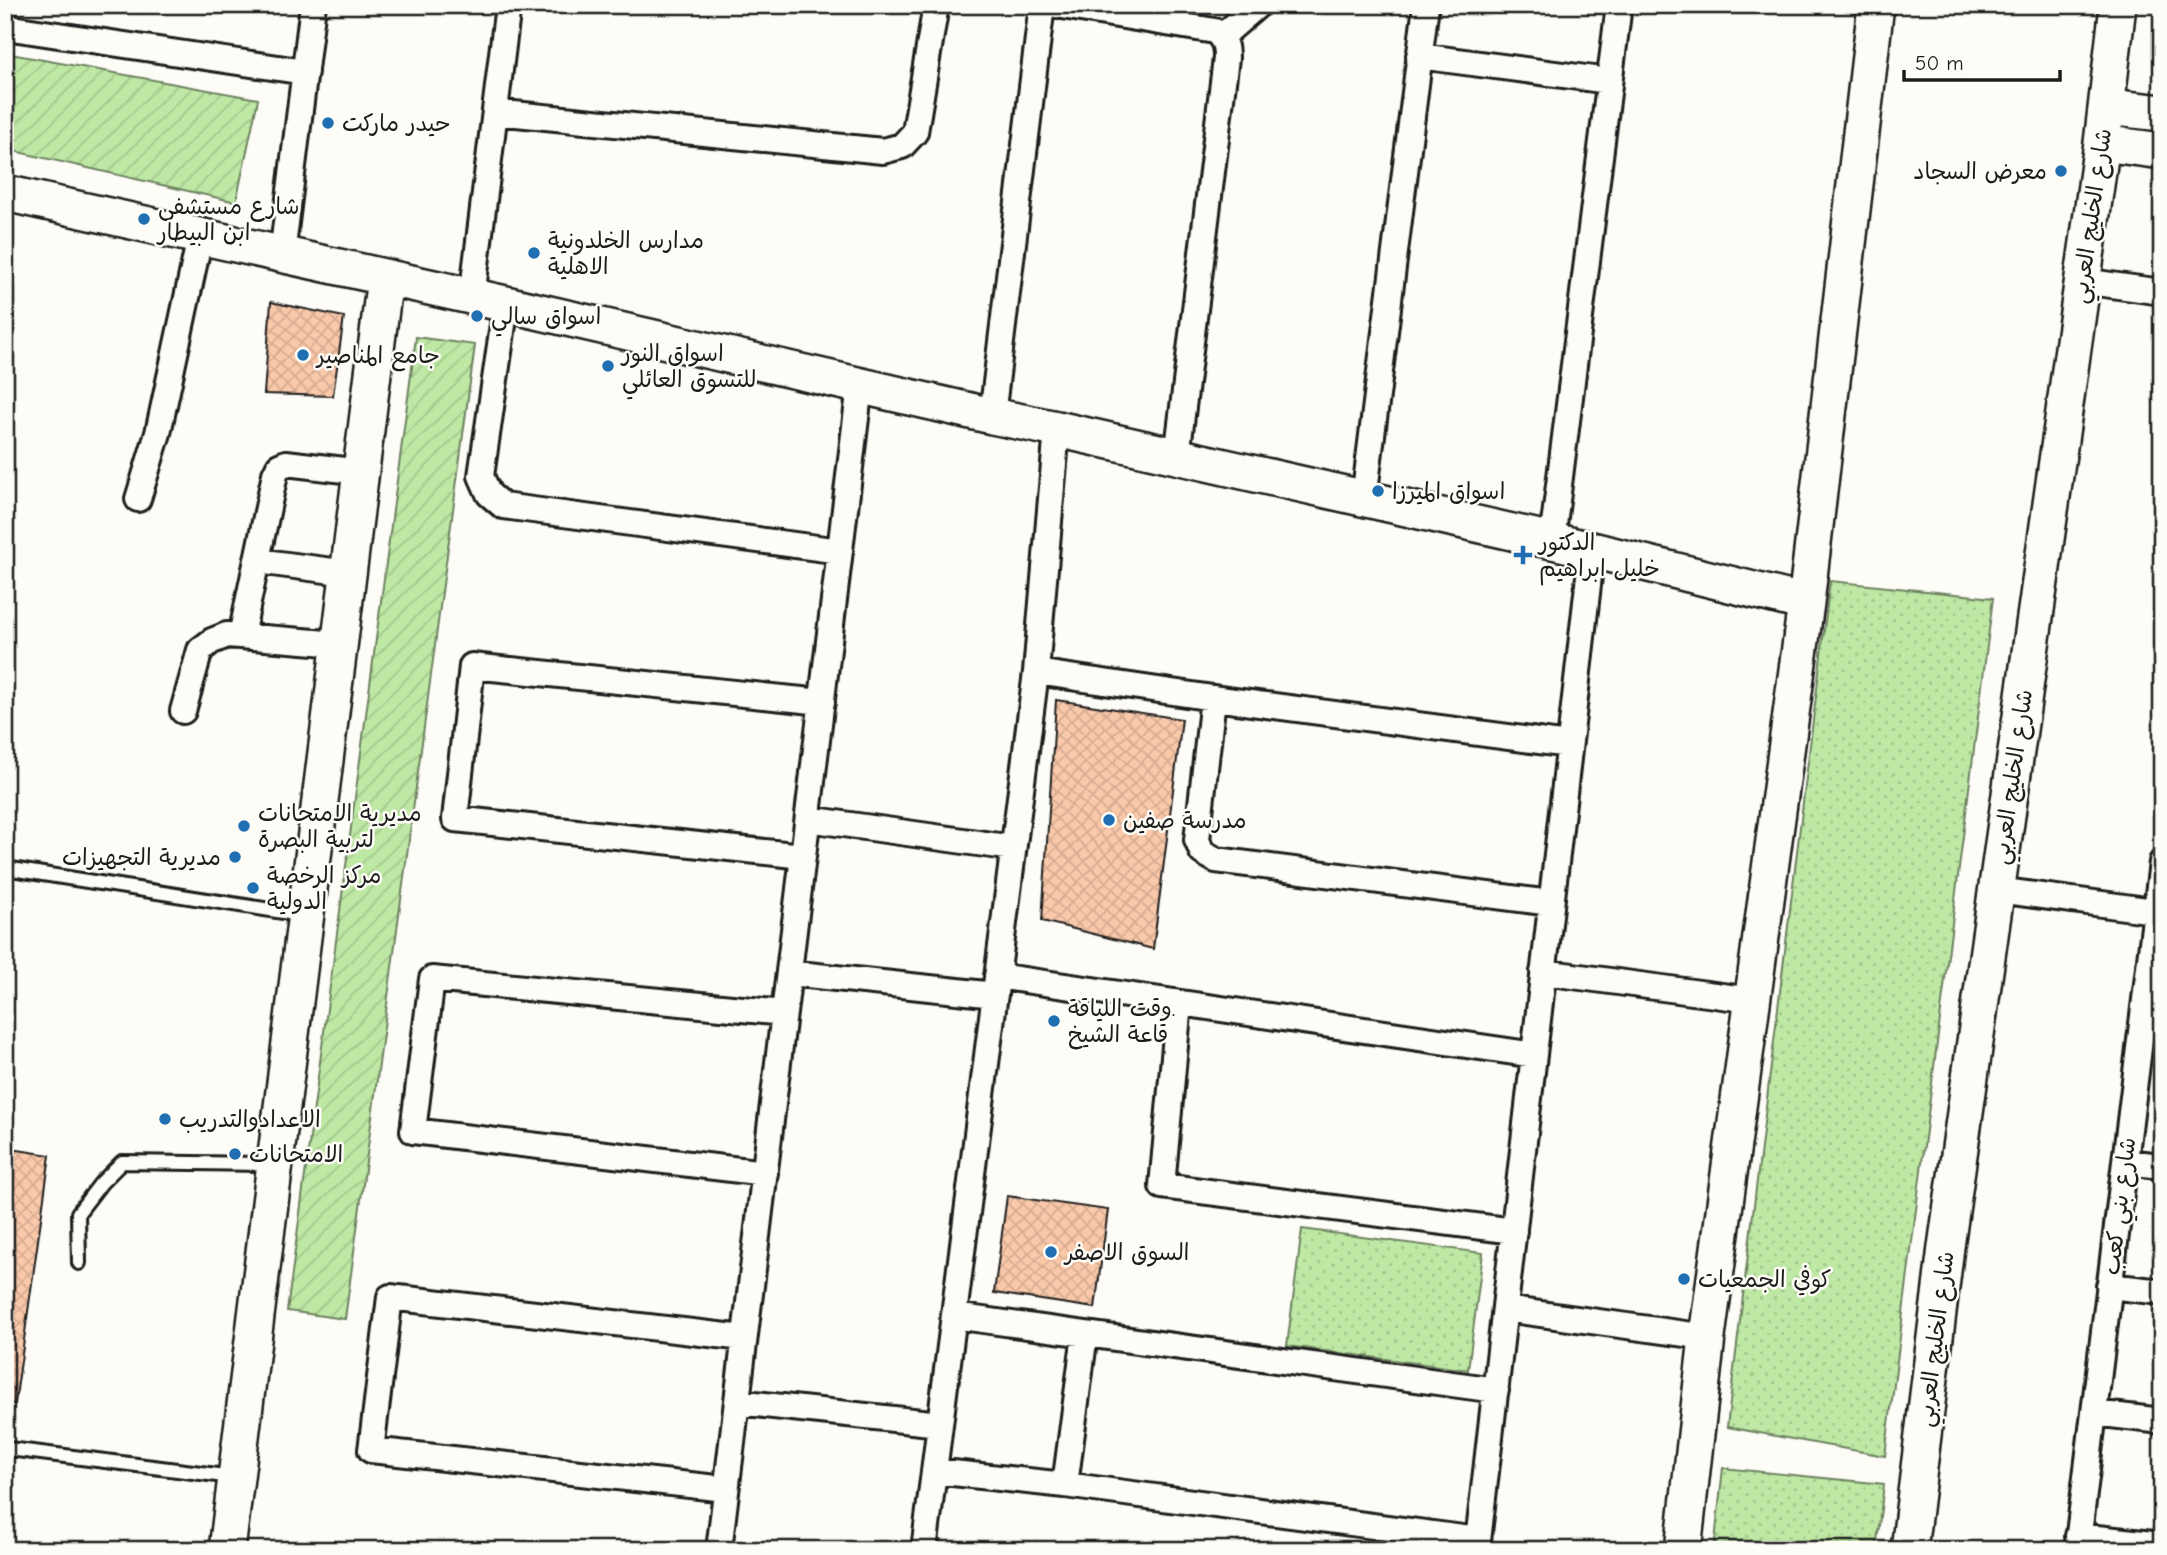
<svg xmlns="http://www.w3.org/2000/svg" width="2167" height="1555" viewBox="0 0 2167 1555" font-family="'Comic Neue','Playpen Sans Arabic',sans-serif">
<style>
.park{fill:url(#park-dots);stroke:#6d8260;stroke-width:2}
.garden{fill:url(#garden-furrows);stroke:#6d8260;stroke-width:2}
.building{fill:url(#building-cross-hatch);stroke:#1c1c1c;stroke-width:2}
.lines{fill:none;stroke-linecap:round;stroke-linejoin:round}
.lane-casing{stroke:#1c1c1c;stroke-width:18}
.street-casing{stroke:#1c1c1c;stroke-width:30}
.secondary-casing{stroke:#1c1c1c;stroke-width:40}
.lane{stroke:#fdfcf7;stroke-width:12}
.street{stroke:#fdfcf7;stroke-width:24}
.secondary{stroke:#fdfcf7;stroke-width:35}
.poi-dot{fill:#1f6fb2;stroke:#fdfcf7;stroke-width:2.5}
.labels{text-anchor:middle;stroke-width:5;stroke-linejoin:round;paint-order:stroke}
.poi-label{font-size:23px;fill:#1c1c1c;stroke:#fdfcf7;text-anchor:start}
.street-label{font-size:23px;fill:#1c1c1c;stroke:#fdfcf7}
</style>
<defs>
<pattern id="park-dots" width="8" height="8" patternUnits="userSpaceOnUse" patternTransform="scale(1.75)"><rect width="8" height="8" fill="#bee8a4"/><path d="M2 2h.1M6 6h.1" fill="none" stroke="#a3c68d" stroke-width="1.8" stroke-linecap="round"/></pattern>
<pattern id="garden-furrows" width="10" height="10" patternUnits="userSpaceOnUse" patternTransform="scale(1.75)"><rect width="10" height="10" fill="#bee8a4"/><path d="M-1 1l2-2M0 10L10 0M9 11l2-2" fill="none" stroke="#a3c68d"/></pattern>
<pattern id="building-cross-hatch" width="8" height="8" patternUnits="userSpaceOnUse" patternTransform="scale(1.75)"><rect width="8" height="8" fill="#fac9aa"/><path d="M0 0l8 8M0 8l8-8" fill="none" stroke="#d6ac92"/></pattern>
</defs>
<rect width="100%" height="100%" fill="#fdfcf7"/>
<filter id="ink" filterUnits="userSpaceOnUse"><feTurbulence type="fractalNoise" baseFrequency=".0143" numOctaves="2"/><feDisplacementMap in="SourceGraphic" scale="14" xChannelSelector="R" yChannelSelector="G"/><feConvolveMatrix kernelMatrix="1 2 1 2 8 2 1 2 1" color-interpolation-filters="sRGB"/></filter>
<g filter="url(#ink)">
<!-- park -->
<path class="park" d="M1830,581L1993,598L1885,1456L1727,1427Z
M1302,1229L1483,1253L1468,1370L1287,1346Z
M1723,1468L1884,1484L1876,1550H1714Z"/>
<!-- garden -->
<path class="garden" d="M5,53L258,99L236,202L5,149Z
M416,337L475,345L345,1319L287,1311Z"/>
<!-- building -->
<path class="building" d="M271,302L344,317L333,396L264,394Z
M1056,700L1182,719L1153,949L1042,921Z
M5,1148L50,1155L15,1404L5,1403Z
M1007,1196L1108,1210L1095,1308L994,1293Z"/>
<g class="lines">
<defs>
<path id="lane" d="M5,868L302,915
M79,1263L78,1213L101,1183L122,1162L272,1164
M9,1449L233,1477"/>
<path id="street" d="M1056,5L1215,31C1224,39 1226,45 1226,58L1177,456
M5,27L305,72
M1221,37L1258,5
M1419,56L1609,81
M495,112L883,151L902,146L915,132L936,5
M282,255L313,5
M2082,281L2162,292
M472,298L508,5
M506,304L481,476L489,494L503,506L840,551
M992,416L1042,5
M138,499L158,433L200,237
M1364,499L1426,5
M1552,541L1619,5
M257,561L348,573
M241,636L275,474L279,466L286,463L361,472
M1036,672L1213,698L1569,745
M1213,698L1197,840L1202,852L1216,860L1551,903
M183,711L200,650L212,641L227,635L340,644
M808,819L1013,848
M803,856L455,819L472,666L822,702
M1997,890L2162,912
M1543,972L1752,1000
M789,973L995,995
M997,976L1534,1055
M1179,1003L1162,1186L1514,1231
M2125,1162L2162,1166
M765,1173L413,1131L432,979L784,1013
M2109,1286L2162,1292
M1505,1309L1707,1337
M954,1316L1496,1390
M737,1402L940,1424
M2094,1413L2162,1421
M934,1471L1065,1485L1478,1540
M1065,1485L1085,1334
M726,1489L371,1450L390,1297L744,1338
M2078,1536L2162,1545
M719,1550L860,385
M924,1550L1036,672L1057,429
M1477,1550L1592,550
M2077,1550L2162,862"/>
<path id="secondary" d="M2107,107L2162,113
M2102,143L2162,151
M5,193L506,304L992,416L1057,429L1592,550L1806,603
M227,1550L385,277
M1683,1550L1707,1337L1806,603L1876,5
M1909,1550L1946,1247L2102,143L2118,5"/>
</defs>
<!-- lane casing -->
<use href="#lane" class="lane-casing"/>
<!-- street casing -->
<use href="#street" class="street-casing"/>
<!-- secondary casing -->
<use href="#secondary" class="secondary-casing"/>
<!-- lane -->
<use href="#lane" class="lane"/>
<!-- street -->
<use href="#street" class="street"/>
<!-- secondary -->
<use href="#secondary" class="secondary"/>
</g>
</g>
<!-- markers -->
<g class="poi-dot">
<circle cx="328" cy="123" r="7"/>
<circle cx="2061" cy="171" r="7"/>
<circle cx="144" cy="219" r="7"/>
<circle cx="534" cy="253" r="7"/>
<circle cx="477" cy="316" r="7"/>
<circle cx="303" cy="355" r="7"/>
<circle cx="608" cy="366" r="7"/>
<circle cx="1378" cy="491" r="7"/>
<path d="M1519.5 544.5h7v7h7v7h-7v7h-7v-7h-7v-7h7z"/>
<circle cx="1109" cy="820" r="7"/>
<circle cx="244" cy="826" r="7"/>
<circle cx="235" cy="857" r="7"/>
<circle cx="253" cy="888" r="7"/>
<circle cx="1054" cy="1021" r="7"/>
<circle cx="165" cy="1119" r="7"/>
<circle cx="235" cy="1154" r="7"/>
<circle cx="1051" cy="1252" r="7"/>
<circle cx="1684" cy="1279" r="7"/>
</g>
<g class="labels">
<!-- poi labels -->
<g class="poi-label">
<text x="342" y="131">حيدر ماركت</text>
<text x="2047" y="179" text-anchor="end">معرض السجاد</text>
<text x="158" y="214">شارع مستشفى<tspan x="158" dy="26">ابن البيطار</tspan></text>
<text x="548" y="248">مدارس الخلدونية<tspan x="548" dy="26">الاهلية</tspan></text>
<text x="491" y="324">اسواق سالي</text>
<text x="622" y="361">اسواق النور<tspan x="622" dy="26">للتسوق العائلي</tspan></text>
<text x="317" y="363">جامع المناصير</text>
<text x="1392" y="499">اسواق الميرزا</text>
<text x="1539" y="550">الدكتور<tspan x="1539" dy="26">خليل ابراهيم</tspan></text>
<text x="258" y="821">مديرية الامتحانات<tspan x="258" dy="26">لتربية البصرة</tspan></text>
<text x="1123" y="828">مدرسة صفين</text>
<text x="221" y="865" text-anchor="end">مديرية التجهيزات</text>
<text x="267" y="883">مركز الرخصة<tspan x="267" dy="26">الدولية</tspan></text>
<text x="1068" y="1016">وقت اللياقة.<tspan x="1068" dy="26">قاعة الشيخ</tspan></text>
<text x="179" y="1127">الاعدادوالتدريب</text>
<text x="249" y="1162">الامتحانات</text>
<text x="1065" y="1260">السوق الاصفر</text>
<text x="1698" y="1287">كوفي الجمعيات</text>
</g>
<!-- street labels -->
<g class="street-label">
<text transform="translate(2091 216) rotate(-82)" y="8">شارع الخليج العربي</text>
<text transform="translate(2012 777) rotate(-82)" y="8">شارع الخليج العربي</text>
<text transform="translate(2119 1206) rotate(-83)" y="8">شارع بني كعب</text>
<text transform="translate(1935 1339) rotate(-83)" y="8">شارع الخليج العربي</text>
</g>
</g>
<!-- margin -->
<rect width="2167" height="1555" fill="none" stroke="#fdfcf7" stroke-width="28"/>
<rect x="14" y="14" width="2139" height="1527" fill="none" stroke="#1c1c1c" stroke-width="2.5" filter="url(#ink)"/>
<!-- scale -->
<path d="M1904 70v10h156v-10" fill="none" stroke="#1c1c1c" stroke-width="3.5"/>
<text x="1915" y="70" font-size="21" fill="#1c1c1c" stroke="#fdfcf7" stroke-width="5" paint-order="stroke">50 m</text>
</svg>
